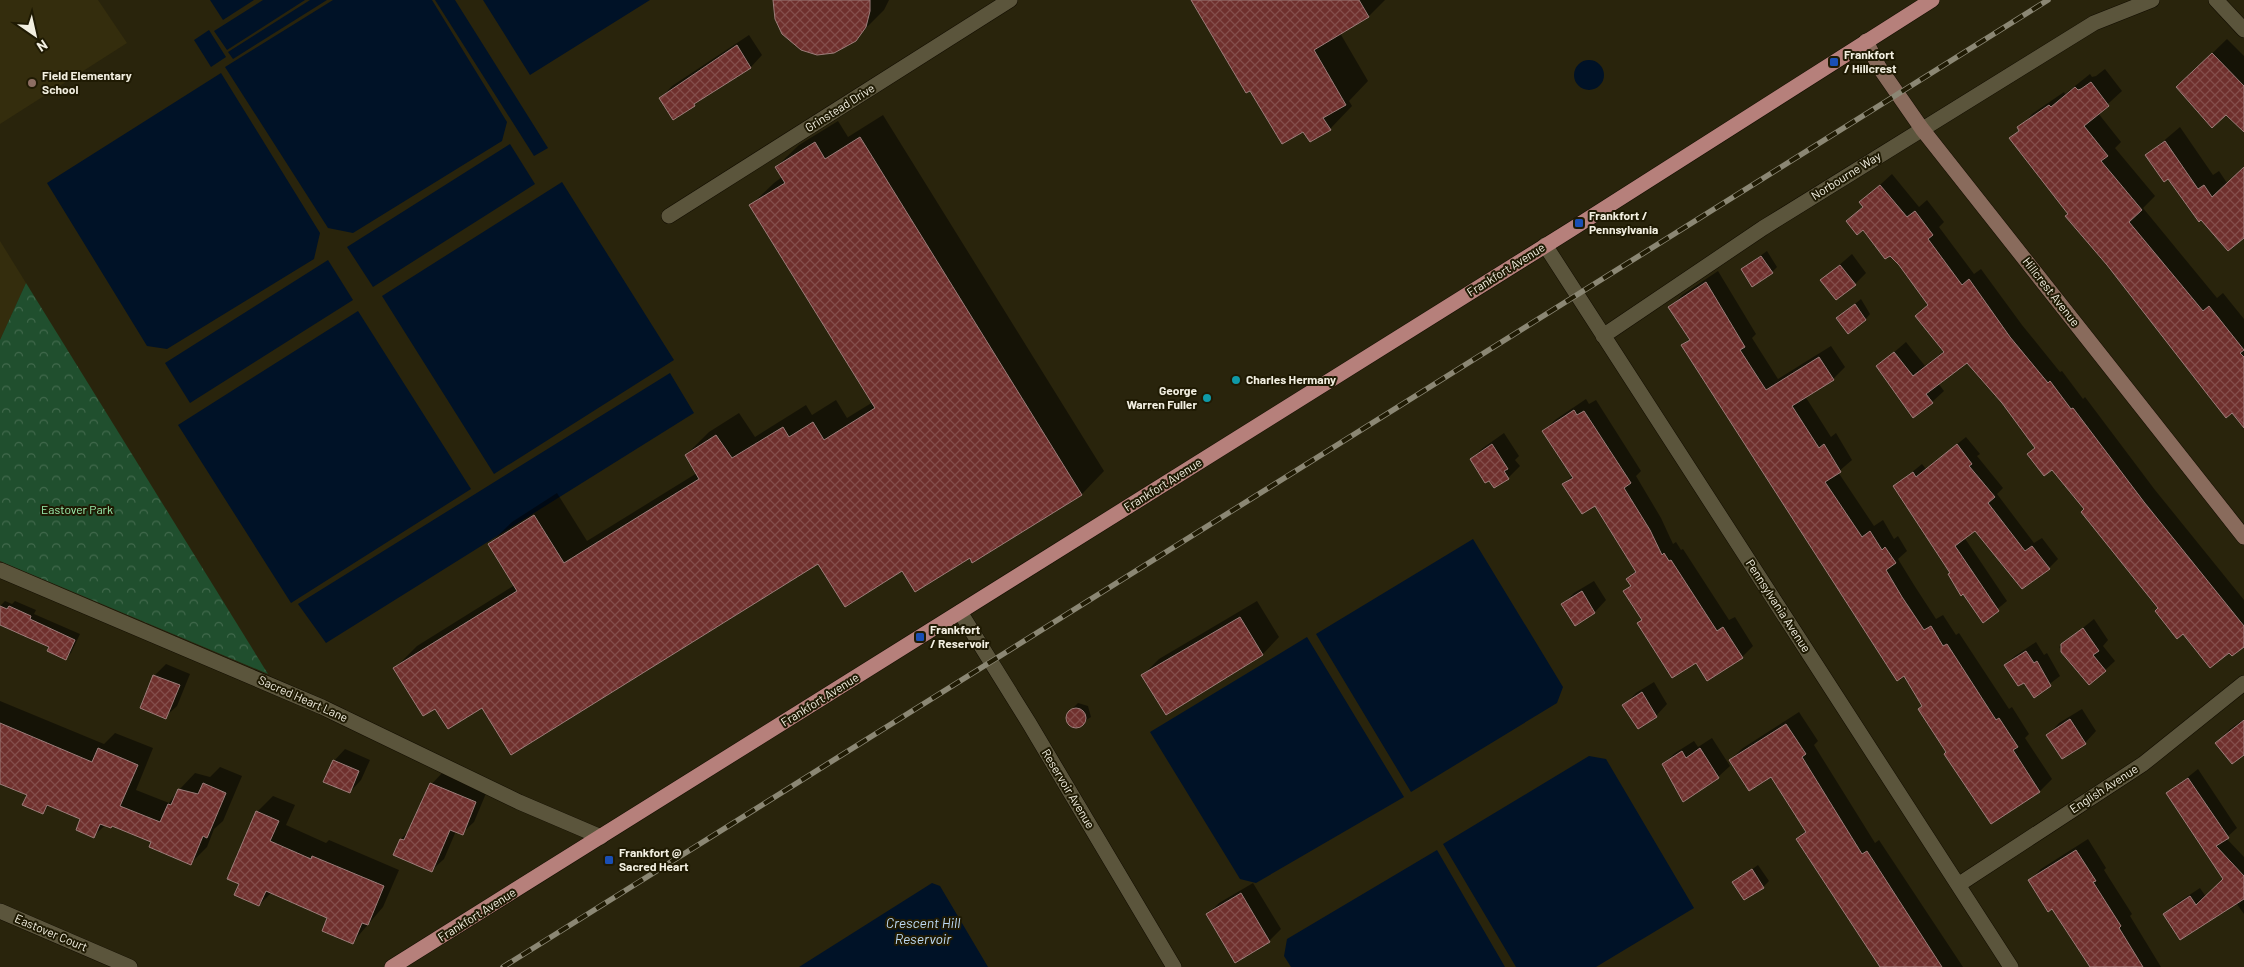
<svg xmlns="http://www.w3.org/2000/svg" width="2244" height="967" viewBox="0 0 2244 967" font-family="Barlow,sans-serif">
<style>
.built{fill:#342d0d}
.forest{fill:url(#forest-crowns)}
.water{fill:#001227}
.shadow{fill:#0007}
.building{fill:url(#building-cross-hatch);stroke:#9c7d7a}
.lines{fill:none;stroke-linecap:round;stroke-linejoin:round}
.street-casing{stroke:#120d00;stroke-width:16}
.secondary-casing{stroke:#120d00;stroke-width:16}
.primary-casing{stroke:#120d00;stroke-width:16}
.street{stroke:#5b553c;stroke-width:15}
.secondary{stroke:#896b5c;stroke-width:15}
.primary{stroke:#b6807b;stroke-width:15}
.rail-casing{stroke:#8b8774;stroke-width:5.5}
.rail{stroke:#1f1a03;stroke-width:4;stroke-dasharray:11;stroke-linecap:butt}
.transit-dot{fill:#1a4fb4;stroke:#1f1a03;stroke-width:2}
.education-dot{fill:#8d6e63;stroke:#1f1a03;stroke-width:2}
.culture-dot{fill:#0f9aa8;stroke:#1f1a03;stroke-width:2}
.labels{text-anchor:middle;stroke-width:4;stroke-linejoin:round;paint-order:stroke}
.poi-label{font-size:12px;font-weight:bold;fill:#f2efe1;stroke:#1f1a03;text-anchor:start}
.street-label{font-size:12px;fill:#f2efe1;stroke:#1f1a03}
.park-label{font-size:12px;fill:#9befaf;stroke:#1f1a03}
.water-label{font-size:14px;font-style:italic;fill:#bcd9f4;stroke:#1f1a03}
</style>
<defs>
<pattern id="forest-crowns" width="20" height="18" patternUnits="userSpaceOnUse" patternTransform="scale(1.25)"><rect width="20" height="18" fill="#204f2e"/><path d="M2 6a3 3 0 1 1 6 0M12 15a3 3 0 1 1 6 0" fill="none" stroke="#41694c"/></pattern>
<pattern id="building-cross-hatch" width="8" height="8" patternUnits="userSpaceOnUse" patternTransform="scale(1.25)"><rect width="8" height="8" fill="#6f302d"/><path d="M0 0l8 8M0 8l8-8" fill="none" stroke="#844e4b"/></pattern>
</defs>
<rect width="100%" height="100%" fill="#29240c"/>
<!-- built -->
<path class="built" d="M0,0H98L127,43L0,124Z
M0,241L26,283L0,340Z"/>
<!-- forest -->
<path class="forest" d="M26,283L268,674L0,561V340Z"/>
<!-- water -->
<path class="water" d="M210,0H254L223,20Z
M263,0H305L227,50L214,31Z
M310,0H327L233,59L228,52Z
M333,0H432L507,122L502,141L353,233L328,228L225,67Z
M435,0H455L548,148L534,156Z
M483,0H650L530,75Z
M209,30L226,57L211,67L194,40Z
M1574 75a15 15 0 1 1 30 0a15 15 0 1 1-30 0Z
M221,73L320,233L314,259L167,349L147,346L47,183Z
M510,144L535,184L373,287L347,247Z
M562,182L674,360L494,474L382,296Z
M328,260L353,300L190,403L165,363Z
M358,311L471,489L291,603L178,425Z
M670,373L694,413L326,643L298,604Z
M1473,539L1563,687L1557,703L1411,792L1316,634Z
M1307,637L1404,797L1256,883L1240,879L1150,732Z
M1589,756L1606,759L1694,908L1596,967H1516L1443,844Z
M1437,850L1505,967H1291L1284,956L1287,939Z
M932,883L940,886L988,967H799Z"/>
<!-- shadow -->
<path class="shadow" d="M776,0H889L884,10L849,45L834,52Z
M1192,0H1385L1369,16L1340,33L1368,81L1349,101L1352,106L1330,129L1304,130L1250,89Z
M749,35L762,55L751,67L701,98L694,105L661,98L672,86Z
M2227,39L2244,56V130L2192,73Z
M2105,69L2122,91L2098,113L2121,142L2115,148L2155,196L2143,208L2217,298L2223,293L2244,319V426L2011,139L2032,114L2064,92L2065,94L2090,74L2092,77L2096,76Z
M883,115L1104,471L1082,494L973,561L970,556L902,570L819,562L482,706L435,707L395,668L417,646L515,585L489,544L512,522L557,493L587,541L697,473L686,455L709,432L739,413L755,437L806,405L812,415L836,400L847,418L873,402L751,205L774,183L782,177L776,167L799,145L838,121L848,137Z
M2180,127L2213,175L2219,171L2227,183L2244,167V236L2168,177L2147,155Z
M1892,174L1919,207L1927,200L1944,222L1939,227L1974,274L1981,269L2022,325L2060,372L2062,371L2083,399L2085,397L2155,490L2244,600V645L2229,651L2183,632L2160,608L2003,402L1967,361L1938,383L1944,391L1932,402L1878,366L1906,342L1925,366L1944,351L1929,304L1900,264L1864,228L1848,222L1864,206L1861,202Z
M1767,251L1777,267L1772,272L1742,269Z
M1852,254L1866,273L1855,284L1822,280Z
M1718,271L1756,334L1752,338L1778,379L1831,346L1845,367L1833,379L1805,396L1831,437L1836,433L1852,460L1838,472L1874,526L1883,520L1894,539L1898,536L1907,551L1898,559L1914,585L1936,619L1943,615L1956,635L1959,633L2009,709L2012,707L2029,734L2025,738L2052,779L2040,791L1991,822L1947,752L1905,674L1683,346L1690,338L1670,307L1682,295Z
M1861,299L1870,314L1865,320L1838,318Z
M1586,399L1589,404L1596,400L1641,471L1636,476L1661,518L1673,544L1676,542L1681,550L1683,549L1729,620L1735,617L1753,646L1742,657L1696,662L1643,619L1625,591L1631,585L1628,579L1636,570L1596,505L1564,484L1573,475L1544,431L1555,420Z
M1504,433L1519,456L1515,460L1520,466L1508,478L1471,459L1483,448Z
M1966,437L1980,454L1977,456L2003,488L1997,494L2034,543L2042,538L2058,559L2049,568L1975,529L1964,537L2007,601L1983,621L1895,486L1922,464L1926,469Z
M1594,581L1606,600L1595,612L1575,624L1563,604L1574,593Z
M5,601L12,604L15,601L36,610L34,614L80,634L71,653L66,658L50,646L0,623V606Z
M1257,601L1279,637L1263,654L1167,713L1143,675L1159,659Z
M2094,619L2108,640L2103,646L2115,661L2090,684L2059,647Z
M2036,642L2044,655L2047,653L2060,676L2034,696L2024,681L2005,665L2015,656Z
M166,664L190,674L177,706L165,717L141,707L155,675Z
M1654,682L1667,704L1656,716L1624,705L1636,693Z
M0,701L104,744L115,733L153,748L136,790L169,803L179,790L195,773L210,777L220,767L242,776L223,821L214,829L207,847L191,863L152,841L112,825H105L94,836L82,819L50,805L42,812L28,794L0,783Z
M1078,703L1088,706L1091,717L1075,727L1067,720L1069,712Z
M2082,709L2096,731L2085,743L2048,735L2059,723Z
M1799,712L1818,741L1814,745L1875,843L1879,840L1963,967H1882L1798,839L1806,830L1771,775L1730,760L1743,748Z
M2244,719V754L2217,743L2230,729Z
M1712,738L1730,766L1718,777L1663,764L1675,753L1694,741L1698,747Z
M345,749L370,760L361,780L350,792L334,761Z
M2198,769L2237,828L2226,838L2244,857V914L2236,903L2165,914L2174,905L2200,888L2206,897L2224,879L2168,793Z
M443,772L487,791L474,822L462,833L456,831L444,859L432,870L401,839L409,831L428,788Z
M273,796L295,805L286,825L326,843L329,840L399,870L383,907L353,942L329,917L272,892L259,905L240,884L257,812Z
M2088,839L2106,868L2104,870L2132,914L2130,916L2161,967H2092L2053,907L2029,881L2041,869Z
M1758,865L1769,881L1763,887L1734,882Z
M1253,883L1281,929L1269,941L1235,961L1207,915L1219,903Z"/>
<!-- building -->
<path class="building" d="M773,0H870V11L866,27L856,41L834,53L817,55L801,50L782,34L775,19Z
M1191,0H1359L1369,17L1314,50L1346,105L1323,118L1331,130L1310,142L1303,132L1282,144L1250,91L1246,93Z
M737,45L751,68L694,104L695,106L673,120L659,98Z
M2212,53L2244,86V132L2226,115L2212,128L2176,87Z
M2091,82L2109,106L2084,126L2108,156L2101,161L2142,210L2129,222L2203,311L2209,306L2244,350L2240,353L2244,357V428L2232,413L2226,418L2211,399L2107,265L2065,216L2068,214L2009,138L2019,131L2017,127L2049,105L2051,107L2075,87L2078,90L2081,89Z
M860,137L1082,495L972,563L970,558L915,592L902,571L845,607L818,564L511,755L482,708L448,729L435,709L423,716L393,668L517,591L488,544L534,515L564,563L699,479L685,455L716,435L732,458L783,427L789,437L813,422L824,440L875,408L749,205L785,183L775,167L815,142L825,159Z
M2165,141L2198,189L2204,185L2212,197L2244,167V238L2228,251L2201,220L2199,222L2168,179L2164,182L2145,155Z
M1880,185L1907,217L1915,211L1933,235L1928,239L1962,285L1969,279L2010,337L2048,383L2050,381L2071,409L2073,408L2144,502L2244,626V647L2232,656L2229,653L2210,668L2183,634L2177,639L2155,611L2158,608L2081,512L2084,509L2052,470L2044,476L2027,454L2035,448L2002,403L1967,363L1926,394L1933,403L1913,418L1876,366L1894,352L1913,376L1944,352L1915,316L1928,305L1899,265L1890,256L1885,259L1863,230L1857,235L1846,221L1863,207L1859,202Z
M1761,256L1773,273L1752,287L1741,269Z
M1840,265L1856,285L1836,300L1820,280Z
M1706,282L1745,347L1740,350L1766,390L1819,357L1834,380L1792,406L1819,448L1824,444L1841,472L1825,482L1862,537L1870,531L1882,550L1885,547L1896,563L1886,570L1902,597L1924,630L1931,626L1943,646L1947,644L1996,720L1999,718L2018,747L2013,750L2040,792L1991,824L1944,754L1946,752L1918,709L1922,706L1904,676L1897,681L1681,345L1690,340L1668,307Z
M1855,304L1866,320L1848,334L1836,318Z
M1574,410L1577,415L1584,411L1631,483L1624,488L1650,530L1662,555L1664,553L1669,561L1671,560L1717,631L1723,627L1743,658L1707,681L1696,663L1672,678L1637,623L1642,620L1623,591L1631,586L1626,579L1636,572L1595,506L1582,514L1562,484L1573,478L1542,431Z
M1492,444L1508,469L1504,471L1509,479L1494,488L1489,481L1485,483L1470,459Z
M1957,444L1972,464L1969,466L1995,497L1988,503L2025,551L2032,546L2050,569L2022,589L1975,531L1955,546L1999,611L1983,623L1963,594L1961,596L1948,574L1950,573L1893,486L1913,472L1916,477Z
M1582,591L1595,613L1575,626L1561,604Z
M0,606L7,609L9,606L31,616L30,619L75,640L66,660L47,651L49,647L0,625Z
M1240,617L1263,655L1166,715L1141,675Z
M2083,628L2099,651L2093,655L2106,671L2089,685L2061,652V644Z
M2026,651L2034,663L2037,661L2051,686L2034,698L2024,683L2018,686L2004,665Z
M153,675L180,685L166,719L140,708Z
M1642,692L1657,717L1638,729L1622,705Z
M1066 718a10 10 0 1 1 20 0a10 10 0 1 1-20 0Z
M2070,719L2086,744L2062,759L2046,735Z
M2244,720V755L2232,764L2215,743Z
M0,723L92,762L98,748L138,765L120,806L160,822L168,804L171,805L178,789L198,794L203,783L226,793L207,838L203,836L191,865L149,847L151,842L112,826L111,828L100,824L94,838L76,830L80,819L47,805L43,814L22,805L27,795L0,784Z
M1786,724L1806,754L1802,757L1862,854L1867,851L1942,967H1880L1796,839L1806,832L1771,777L1749,791L1729,760Z
M1700,748L1719,778L1683,802L1662,764L1682,751L1686,758Z
M333,760L359,771L350,793L323,782Z
M2188,778L2229,838L2216,846L2244,876V899L2180,940L2163,914L2190,896L2196,905L2223,879L2166,793Z
M430,783L476,802L463,835L450,830L432,872L393,855L400,839L404,840Z
M256,811L279,821L270,841L311,859L312,856L384,886L368,925L362,923L353,944L322,931L327,918L266,891L259,906L234,895L239,884L227,879Z
M2076,850L2096,881L2093,882L2121,926L2119,928L2143,967H2090L2052,909L2048,912L2028,880Z
M1752,869L1764,888L1744,900L1732,882Z
M1241,893L1270,942L1235,963L1206,914Z"/>
<g class="lines">
<defs>
<path id="street" d="M2216,0L2244,30
M669,216L1010,0
M1545,245L2011,967
M1603,336L1763,228L2094,23L2152,0
M0,570L322,707L519,802L601,837
M960,612L1029,723L1174,967
M1958,885L2143,764L2244,683
M0,911L130,967"/>
<path id="secondary" d="M1866,41L1879,67L1922,129L2244,537"/>
<path id="primary" d="M392,967L1572,229L1932,0"/>
</defs>
<!-- street casing -->
<use href="#street" class="street-casing"/>
<!-- secondary casing -->
<use href="#secondary" class="secondary-casing"/>
<!-- primary casing -->
<use href="#primary" class="primary-casing"/>
<!-- street -->
<use href="#street" class="street"/>
<!-- secondary -->
<use href="#secondary" class="secondary"/>
<!-- primary -->
<use href="#primary" class="primary"/>
<defs>
<path id="rail" d="M503,967L2048,0"/>
</defs>
<!-- rail casing -->
<use href="#rail" class="rail-casing"/>
<!-- rail -->
<use href="#rail" class="rail"/>
</g>
<!-- markers -->
<g class="transit-dot">
<rect x="1829" y="57" width="10" height="10" rx="2.5"/>
<rect x="1574" y="218" width="10" height="10" rx="2.5"/>
<rect x="915" y="632" width="10" height="10" rx="2.5"/>
<rect x="604" y="855" width="10" height="10" rx="2.5"/>
</g>
<circle class="education-dot" cx="32" cy="83" r="5"/>
<g class="culture-dot">
<circle cx="1236" cy="380" r="5"/>
<circle cx="1207" cy="398" r="5"/>
</g>
<g class="labels">
<!-- poi labels -->
<g class="poi-label">
<text x="1844" y="59">Frankfort<tspan x="1844" dy="14">/ Hillcrest</tspan></text>
<text x="42" y="80">Field Elementary<tspan x="42" dy="14">School</tspan></text>
<text x="1589" y="220">Frankfort /<tspan x="1589" dy="14">Pennsylvania</tspan></text>
<text x="1246" y="384">Charles Hermany</text>
<text x="1197" y="395" text-anchor="end">George<tspan x="1197" dy="14">Warren Fuller</tspan></text>
<text x="930" y="634">Frankfort<tspan x="930" dy="14">/ Reservoir</tspan></text>
<text x="619" y="857">Frankfort @<tspan x="619" dy="14">Sacred Heart</tspan></text>
</g>
<!-- street labels -->
<g class="street-label">
<text transform="translate(840 108) rotate(-32)" y="4">Grinstead Drive</text>
<text transform="translate(1846 176) rotate(-32)" y="4">Norbourne Way</text>
<text transform="translate(1506 270) rotate(-32)" y="4">Frankfort Avenue</text>
<text transform="translate(2051 292) rotate(52)" y="4">Hillcrest Avenue</text>
<text transform="translate(1163 485) rotate(-32)" y="4">Frankfort Avenue</text>
<text transform="translate(1778 606) rotate(57)" y="4">Pennsylvania Avenue</text>
<text transform="translate(303 699) rotate(24)" y="4">Sacred Heart Lane</text>
<text transform="translate(820 700) rotate(-32)" y="4">Frankfort Avenue</text>
<text transform="translate(1068 789) rotate(59)" y="4">Reservoir Avenue</text>
<text transform="translate(2104 789) rotate(-33)" y="4">English Avenue</text>
<text transform="translate(477 915) rotate(-32)" y="4">Frankfort Avenue</text>
<text transform="translate(51 933) rotate(23)" y="4">Eastover Court</text>
</g>
<!-- park labels -->
<g class="park-label">
<text x="77" y="514">Eastover Park</text>
</g>
<!-- water labels -->
<g class="water-label">
<text x="923" y="928">Crescent Hill<tspan x="923" dy="16">Reservoir</tspan></text>
</g>
</g>
<!-- north arrow -->
<g transform="translate(35 35) rotate(146)" stroke="#1f1a03" stroke-width="4" paint-order="stroke">
<path d="M0-4L9 19L0 12L-9 19Z" fill="#f2efe1"/>
<text y="-8" font-size="14" font-weight="bold" text-anchor="middle" fill="#f2efe1">N</text>
</g>
</svg>
